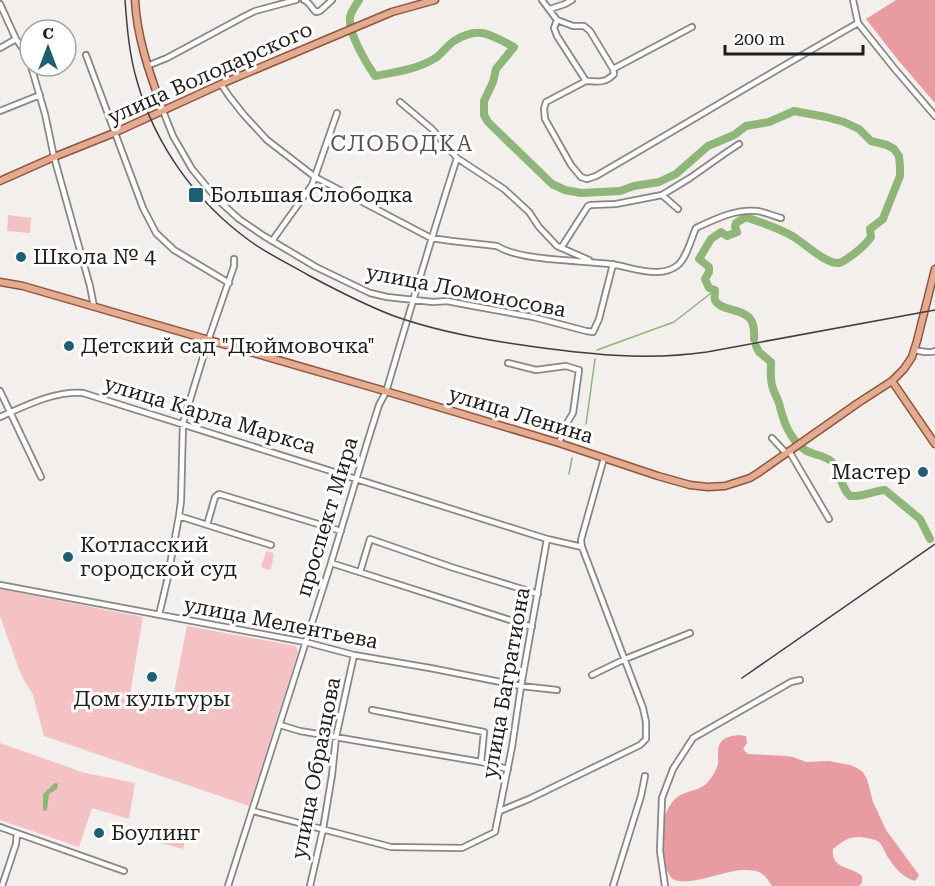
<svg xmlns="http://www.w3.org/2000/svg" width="935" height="886" viewBox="0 0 935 886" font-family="'Roboto Serif',serif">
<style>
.green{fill:#f4c1c5}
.forest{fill:#e89ba1}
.water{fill:#8fb579}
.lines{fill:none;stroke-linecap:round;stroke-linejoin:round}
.stream{stroke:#8fb579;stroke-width:1.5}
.river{stroke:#8fb579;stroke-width:8}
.minor-casing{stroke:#898783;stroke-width:8}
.major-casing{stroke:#925539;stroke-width:9}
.minor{stroke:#fff;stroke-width:4.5}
.major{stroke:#e3ab92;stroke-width:6}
.rail{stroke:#3f3e3c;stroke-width:1.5}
.poi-dot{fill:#1f5f74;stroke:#fff;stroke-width:2}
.labels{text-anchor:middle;stroke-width:6;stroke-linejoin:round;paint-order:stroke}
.street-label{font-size:21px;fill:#1f1e1c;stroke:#fff}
.poi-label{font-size:21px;fill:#1f1e1c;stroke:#fff;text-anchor:start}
.neighbourhood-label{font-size:22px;letter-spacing:1.5px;fill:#565450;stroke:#fff}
</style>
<rect width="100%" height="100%" fill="#f2efec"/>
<!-- green -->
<path class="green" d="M8,215L31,218L30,233L7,231Z
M268,551L274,554L271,569L269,570L263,568L261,566L266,552Z
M0,589L143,617L130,694L172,703L187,626L296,646L298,652L249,806L44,736L33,695L21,675L0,616Z
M0,743L85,773L135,783L129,819L92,808L79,847L0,820Z
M166,827L187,834L183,849L161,843Z"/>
<!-- forest -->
<path class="forest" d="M896,0H935V103L898,60L866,19Z
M738,735L746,736L747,743L743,749L748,754L786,756L793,757L806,762L829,761L850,765L857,768L863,772L867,779L873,802L886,830L919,875L915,881C902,877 894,867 887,856C885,852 883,847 880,843C877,840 872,839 867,838C851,835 846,839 833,849C831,870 850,865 862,876V883L859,886H772C763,871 758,870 742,870C724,871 690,886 675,880C666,877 663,856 662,847C660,831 663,813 674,800C683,790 697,792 706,784C711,779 716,771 718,764C719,757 716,748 721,742C725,737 732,736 738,735Z"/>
<!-- water -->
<path class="water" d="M55,783H57L58,785L57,789L49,794L47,810L43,811V794Z"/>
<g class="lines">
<!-- stream -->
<path class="stream" d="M597,350L674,322L715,290
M586,424L595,359
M576,441L582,430
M569,474L572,458"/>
<!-- river -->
<path class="river" d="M359,0C356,5 351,11 350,17C348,33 366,63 375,76C397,72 419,69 437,57C443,52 448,45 454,41C479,25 491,35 514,47L496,69L493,82L484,101V115L488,122L552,184L565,190L581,193L620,191L634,186L659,182L676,174L708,146L734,135L746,126L769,122L794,111L826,117L844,122L859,129L871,141L887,145L894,149L899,156L900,167V176L886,211L883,219L870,229L871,237C864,247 860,249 851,256C847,259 843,262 839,263C826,264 805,244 794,237C779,228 762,223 746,217L736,223L735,227L737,232L727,236L721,232L711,239L699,259L709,267V272L705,279L709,288L715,290C715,294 714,297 715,300C719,311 744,308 751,320C755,326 754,333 754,339
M756,346L759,352L771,362C771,369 770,378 772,385C773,391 777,397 779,403C783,420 789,439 805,450C813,455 824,455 831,461C841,471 840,487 850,496C862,497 873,491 885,490L920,519L930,539"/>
<defs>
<path id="minor" d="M304,0C309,1 312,9 316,12L320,11L332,0
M542,0L557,20L573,26H584L590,31L613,69L614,74C606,83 598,82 586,81L557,36L554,28L557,20
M853,0L858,23L894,68L935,116
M0,4L16,39L25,52L30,64
M550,9L565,4L572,0
M0,48L16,39
M86,55L143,208L156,233L174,250L229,283
M31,66L45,114L54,157L90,286L94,307
M147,66L167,58L243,17L255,11L296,0
M613,69L692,27
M586,81L546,102L544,109L545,119L571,165L581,177L587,179L596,176C684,125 770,73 858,23
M221,84L229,96L244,115L267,140L315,177L431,238L452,241L497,246C520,261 580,260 610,264C625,266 640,272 656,272C663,272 672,270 678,265C687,257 691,239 696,228C715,219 735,209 757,211C765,212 773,216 781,218
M400,102L432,129L457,158L504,189L529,212L539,227L557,246L589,260
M0,111L40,95
M163,111L173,136L192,169L217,199L239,219L264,236L316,267L370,293L387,297L433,302L447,301L473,306L533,317L586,331L593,332L599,319L613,264
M662,195L678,209
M272,241L312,185L337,113
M561,248L588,206L591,205L616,204L662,195L690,178L724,154L739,144
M914,350C921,351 929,354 935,351
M508,363L536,370L566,366L579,370L573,413L567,423L559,443
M0,391L41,477
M0,417C27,405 54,391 83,393L547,539L582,547
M772,438L786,453
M789,451L829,519
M179,516L271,545
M207,525L215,497L219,494L341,531
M331,563L532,627
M360,572L370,539L451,567L538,594
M0,585L305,642L354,655L430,668L521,686L557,690
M159,615L167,581L179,516L181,501L183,423L208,341L234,266V259
M592,675L625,659L690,633
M372,710L484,732L481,762
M280,725L300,731L481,762L508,769
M253,811L391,847L462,848L495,832L512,747L521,686L547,539
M500,811L529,799L640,745L646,739V722L643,708L582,547L581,540L604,458
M0,827L124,871
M2,886L16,844L17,833
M228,886L331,563L368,440L379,405L386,392C409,314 432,235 457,158
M310,886L323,829L332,775L336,737L354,655
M613,886L641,796L645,776
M665,886L660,851L662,798L673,769L693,738L791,682L800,680"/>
<path id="major" d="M135,0C137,39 150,74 163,111
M0,181L54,157L114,133L221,84L330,38L392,12L435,0
M0,282L23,286L402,396L559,443L658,476L690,485L708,487L725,486L750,478L758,473L858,403L892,381L904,369L912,357L917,341L935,269
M892,381L935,444"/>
</defs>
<!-- minor casing -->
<use href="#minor" class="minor-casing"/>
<!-- major casing -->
<use href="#major" class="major-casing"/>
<!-- minor -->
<use href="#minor" class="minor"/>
<!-- major -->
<use href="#major" class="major"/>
<!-- rail -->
<path class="rail" d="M125,0C127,27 129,54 137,81C155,145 196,202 250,241C268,254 289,264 308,275C336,290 365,305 394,316C436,331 479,339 522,345C584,354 645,361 707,352L935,310
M742,678L935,544"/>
</g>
<!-- markers -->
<g class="poi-dot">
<rect x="188" y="187" width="16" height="16" rx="3"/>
<circle cx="21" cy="257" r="6"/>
<circle cx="69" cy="346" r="6"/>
<circle cx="923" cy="472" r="6"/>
<circle cx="68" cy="557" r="6"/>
<circle cx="152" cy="677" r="6"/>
<circle cx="99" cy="833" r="6"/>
</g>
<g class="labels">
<!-- street labels -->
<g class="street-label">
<text transform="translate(210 73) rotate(-24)" y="7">улица Володарского</text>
<text transform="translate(466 291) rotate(11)" y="7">улица Ломоносова</text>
<text transform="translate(210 415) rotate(17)" y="7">улица Карла Маркса</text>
<text transform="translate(521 415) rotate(17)" y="7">улица Ленина</text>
<text transform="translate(327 517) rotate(-73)" y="7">проспект Мира</text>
<text transform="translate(281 623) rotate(11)" y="7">улица Мелентьева</text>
<text transform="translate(506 683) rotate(-80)" y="7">улица Багратиона</text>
<text transform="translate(316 768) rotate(-79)" y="7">улица Образцова</text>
</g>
<!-- poi labels -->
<g class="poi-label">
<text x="210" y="202">Большая Слободка</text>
<text x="33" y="264">Школа № 4</text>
<text x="81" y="353">Детский сад "Дюймовочка"</text>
<text x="911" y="479" text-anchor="end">Мастер</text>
<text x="80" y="552">Котласский<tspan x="80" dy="24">городской суд</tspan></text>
<text x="152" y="706" text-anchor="middle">Дом культуры</text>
<text x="111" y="840">Боулинг</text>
</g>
<!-- neighbourhood labels -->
<g class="neighbourhood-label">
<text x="402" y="151">СЛОБОДКА</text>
</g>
</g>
<!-- north arrow -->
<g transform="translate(48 48)"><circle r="28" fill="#ffffff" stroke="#a5a5a4" stroke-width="1.5"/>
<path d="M0-4.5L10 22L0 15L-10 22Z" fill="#1f5f74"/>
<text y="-9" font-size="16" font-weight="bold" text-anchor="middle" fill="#1f1e1c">С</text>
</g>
<!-- scale -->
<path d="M725 45v9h138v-9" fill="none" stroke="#1f1e1c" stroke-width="3"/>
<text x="734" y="45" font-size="18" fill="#1f1e1c" stroke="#ffffff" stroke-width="4.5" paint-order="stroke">200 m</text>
</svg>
